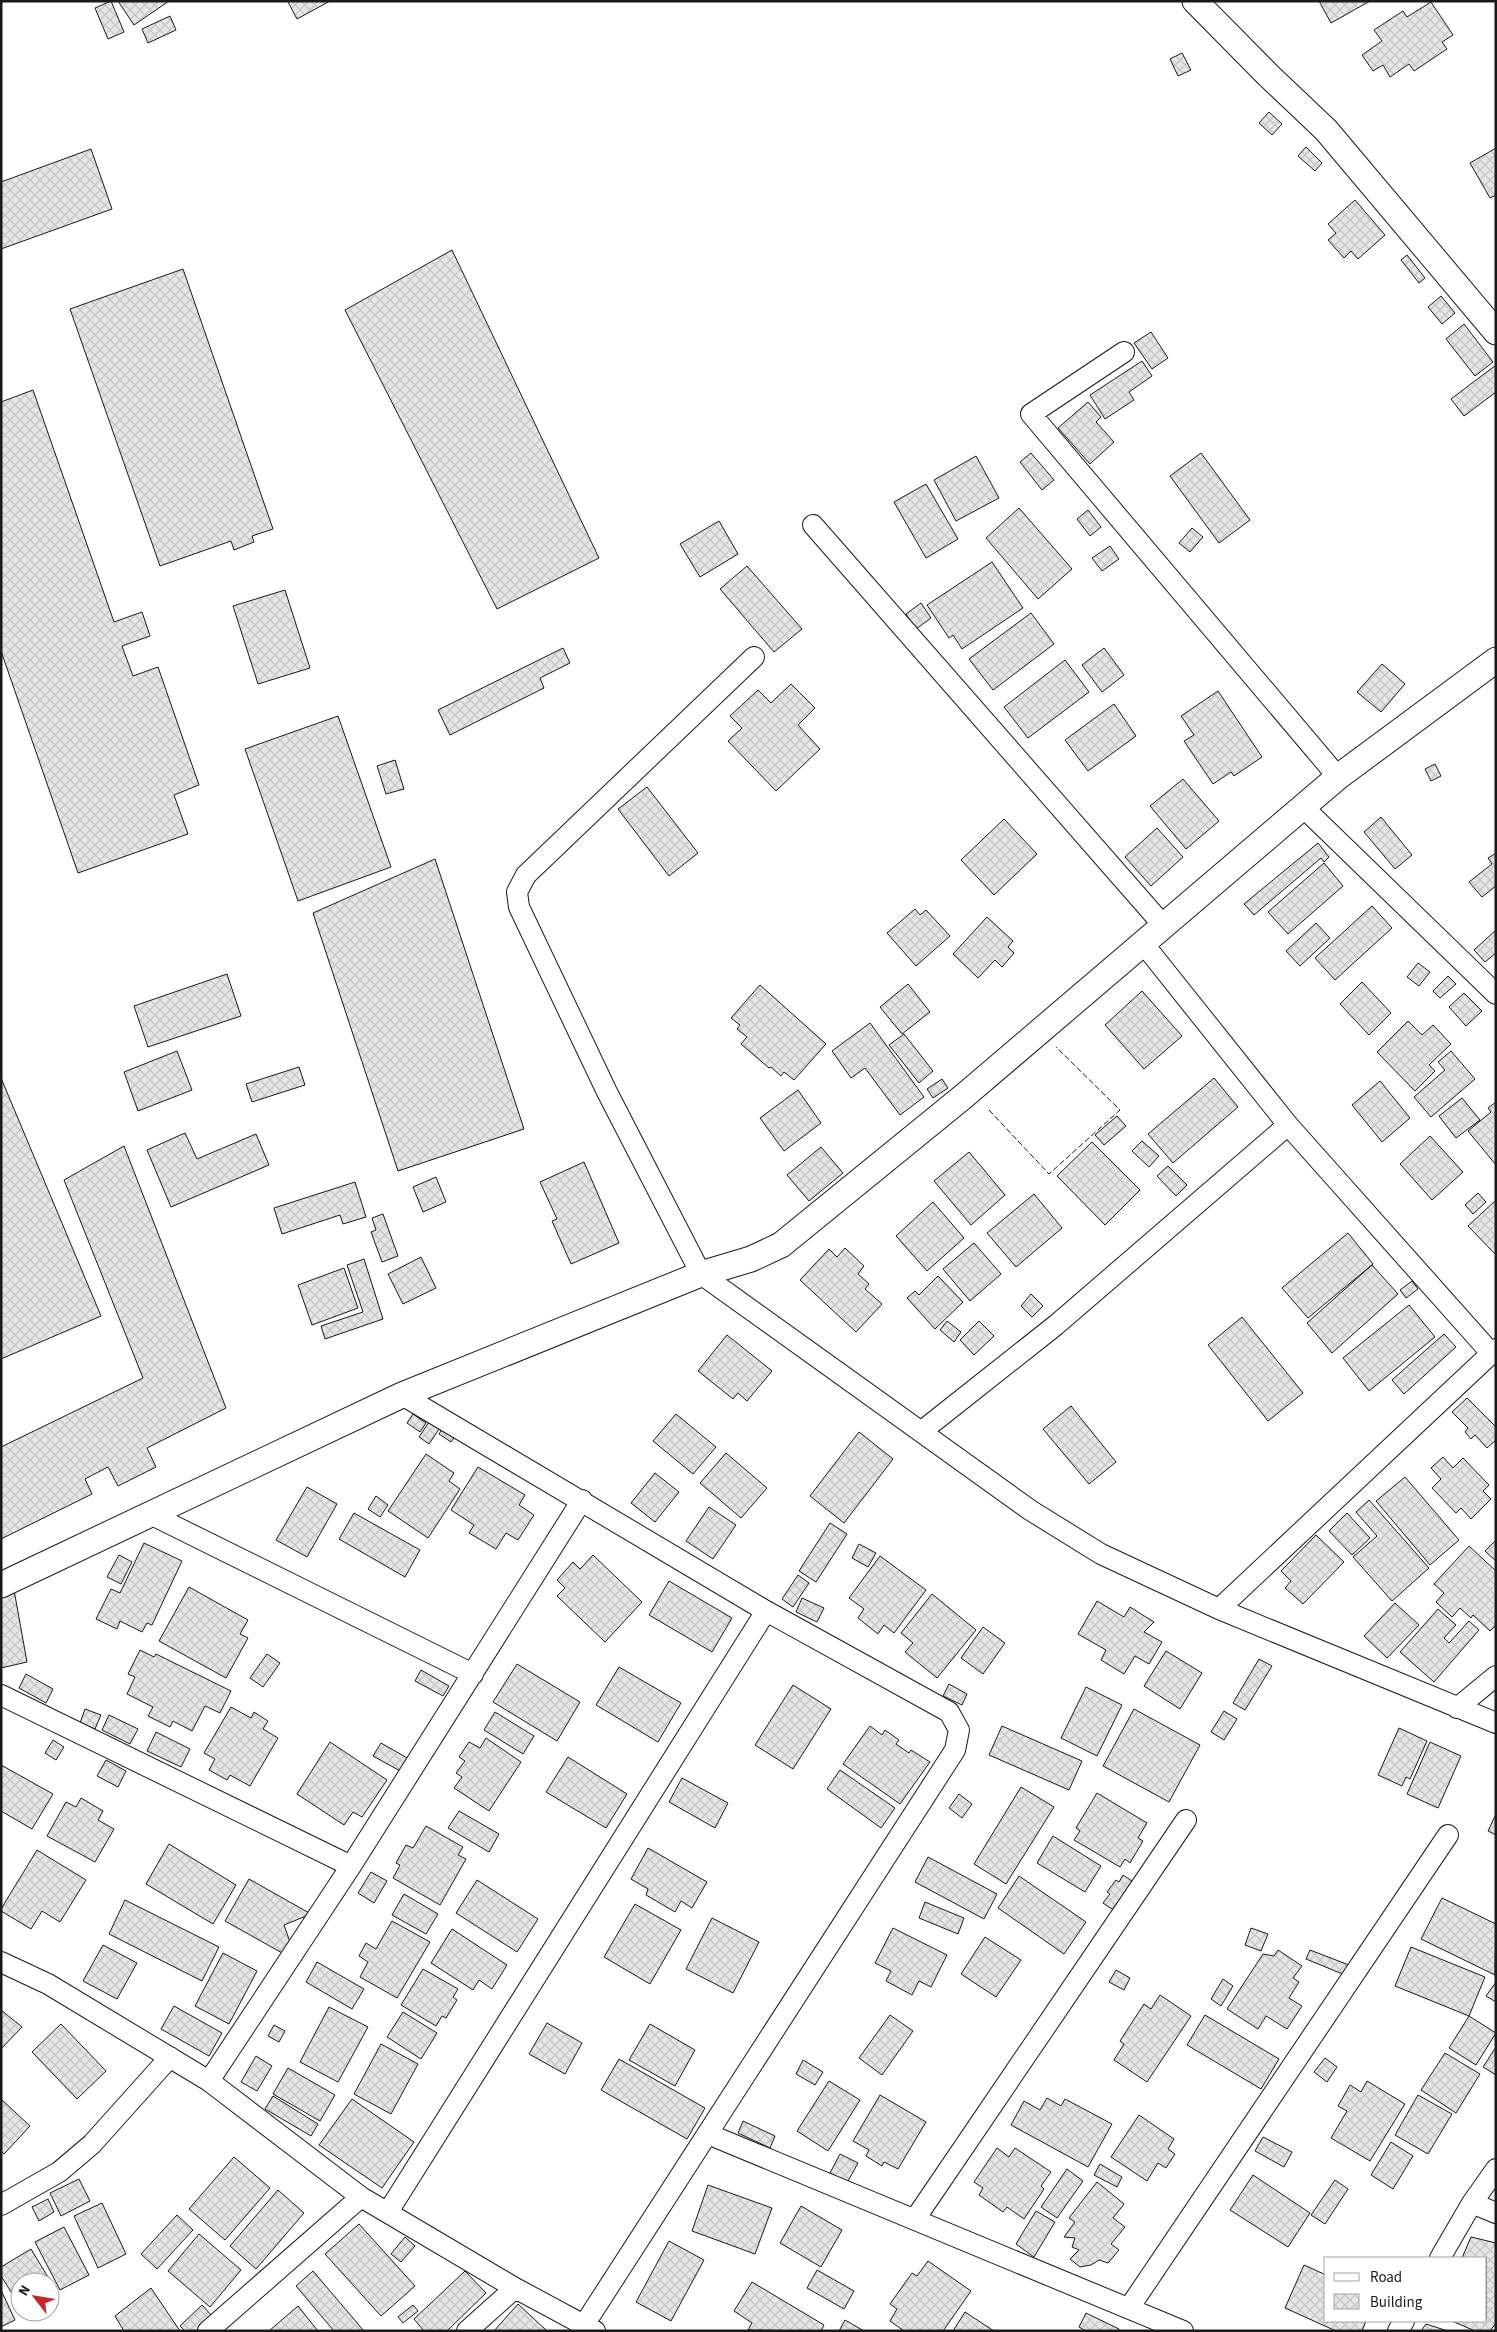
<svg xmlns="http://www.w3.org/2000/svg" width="1497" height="2332" viewBox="0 0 1497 2332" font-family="'Source Sans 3',sans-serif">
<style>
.building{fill:url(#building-cross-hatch);stroke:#1a1a1a}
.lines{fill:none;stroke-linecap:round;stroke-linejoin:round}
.minor-casing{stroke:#1a1a1a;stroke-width:22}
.tertiary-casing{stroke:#1a1a1a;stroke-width:27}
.minor{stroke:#fff;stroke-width:20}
.tertiary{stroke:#fff;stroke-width:25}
.fence{stroke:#1a1a1a;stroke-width:1;stroke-dasharray:6 2.5;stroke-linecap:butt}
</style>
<defs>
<pattern id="building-cross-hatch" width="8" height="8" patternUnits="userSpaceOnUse" patternTransform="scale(1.25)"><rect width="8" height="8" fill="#e6e6e6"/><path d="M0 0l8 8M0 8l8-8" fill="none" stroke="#c5c5c5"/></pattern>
</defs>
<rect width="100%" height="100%" fill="#fff"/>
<!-- building -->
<path class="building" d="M111,1L124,32L108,39L95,8Z
M118,1H169L134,25Z
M290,1H330L297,19L288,2Z
M1319,1H1370L1331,23Z
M1431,2L1453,35L1442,42L1447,49L1414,71L1409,64L1390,77L1383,65L1373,71L1362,55L1382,41L1374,30L1403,11L1407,17Z
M170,16L176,30L148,43L142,29Z
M1182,53L1191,70L1178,76L1170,59Z
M1269,112L1282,124L1272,135L1259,123Z
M1306,147L1322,163L1315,171L1298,156Z
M1496,148V195L1490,198L1470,163Z
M91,149L112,209L1,249V182Z
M1355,200L1385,235L1358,259L1351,251L1344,258L1328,240L1336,233L1328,224Z
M452,250L599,558L497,609L345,310Z
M1407,255L1425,278L1419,283L1401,260Z
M183,269L273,529L252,536L254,542L234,550L231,541L160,566L70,309Z
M1441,296L1455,313L1442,324L1428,307Z
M1464,324L1493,362L1475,376L1446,339Z
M1151,332L1168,358L1152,369L1134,343Z
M1142,361L1152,376L1129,392L1134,400L1105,419L1090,395Z
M1496,365V392L1464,416L1451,399Z
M33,390L114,622L142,612L150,636L122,646L133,676L158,667L199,785L174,795L188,834L78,873L1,651V402Z
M1088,402L1101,417L1096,422L1114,442L1090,464L1058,428Z
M1031,453L1054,480L1042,490L1020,462Z
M1201,453L1250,520L1219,543L1170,476Z
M976,456L999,498L956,521L934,480Z
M926,484L958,539L926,558L894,502Z
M1019,508L1072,569L1038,599L986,538Z
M1088,510L1101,527L1090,536L1077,519Z
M719,521L738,554L700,577L680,544Z
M1192,528L1203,537L1190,552L1179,543Z
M1110,546L1119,559L1102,571L1092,558Z
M992,562L1023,608L962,649L953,635L949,638L927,605Z
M747,566L802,629L774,652L720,589Z
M285,590L310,668L258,684L233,606Z
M921,603L931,618L916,629L906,614Z
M1031,613L1054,644L993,690L969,659Z
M563,648L570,663L540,678L544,688L450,735L438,710Z
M1104,648L1124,675L1102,692L1082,665Z
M1065,660L1089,692L1028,738L1004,707Z
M1382,664L1405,684L1381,712L1357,692Z
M791,684L815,708L798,725L820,749L776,791L728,741L742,728L730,716L758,690L771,703Z
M1218,691L1262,757L1234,776L1231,772L1213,784L1184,741L1194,735L1181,716Z
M1114,704L1136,736L1088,771L1065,740Z
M338,716L391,867L298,901L245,749Z
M395,760L404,789L386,794L377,766Z
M1435,764L1441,776L1431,781L1425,769Z
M1183,779L1219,821L1186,849L1150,806Z
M647,787L698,853L669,876L618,809Z
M1381,817L1412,855L1395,869L1364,832Z
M1004,819L1037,854L994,895L961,860Z
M1157,828L1183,857L1151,886L1125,857Z
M1318,843L1329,857L1324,862L1321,858L1254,915L1244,904Z
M1496,853V886L1482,897L1469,882L1492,864L1488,858Z
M435,859L524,1129L398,1171L313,913Z
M1324,863L1343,886L1288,934L1268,912Z
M1372,906L1392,928L1335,980L1315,958Z
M915,909L920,915L926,910L950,936L916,966L887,933Z
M987,917L1013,941L1008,947L1014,953L1002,967L995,960L978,978L953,954Z
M1316,923L1330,938L1300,966L1286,951Z
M1496,930V953L1485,962L1474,950Z
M1418,963L1430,972L1419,986L1407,977Z
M227,974L241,1016L148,1047L134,1006Z
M1448,976L1456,984L1440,998L1433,991Z
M1362,982L1391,1013L1369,1035L1340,1004Z
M908,984L930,1012L902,1034L880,1007Z
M760,985L826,1044L794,1080L784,1072L781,1076L771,1067L769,1068L741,1044L747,1037L737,1029L740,1025L731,1018Z
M1142,991L1182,1036L1144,1069L1105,1025Z
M1464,993L1482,1011L1466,1026L1449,1007Z
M1408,1021L1422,1035L1433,1025L1451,1044L1429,1065L1435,1071L1415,1091L1377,1052Z
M870,1023L924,1097L900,1115L865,1068L851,1078L832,1051Z
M904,1034L933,1071L919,1083L889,1045Z
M177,1051L192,1090L138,1111L124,1072Z
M1451,1051L1475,1079L1431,1117L1414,1097L1445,1070L1438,1062Z
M299,1067L305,1085L252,1102L246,1084Z
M1,1078L101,1316L1,1359Z
M1214,1078L1238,1107L1173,1163L1148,1134Z
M942,1079L948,1088L933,1098L927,1089Z
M1380,1081L1410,1118L1382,1142L1352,1105Z
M798,1090L821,1123L784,1151L760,1118Z
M1462,1098L1480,1120L1456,1138L1439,1116Z
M1496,1102V1165L1468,1131L1491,1112L1488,1108Z
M1117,1116L1126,1126L1104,1145L1095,1135Z
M185,1133L197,1159L256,1134L269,1165L171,1207L147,1150Z
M1430,1136L1463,1172L1432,1200L1400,1164Z
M1142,1141L1159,1156L1149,1167L1132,1151Z
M1092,1142L1140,1190L1105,1225L1057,1176Z
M124,1146L226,1408L147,1448L156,1467L118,1486L108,1467L85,1479L92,1494L1,1539V1447L143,1378L64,1180Z
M821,1147L843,1173L809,1201L787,1175Z
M969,1152L1005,1195L971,1225L934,1181Z
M584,1162L619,1243L571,1264L552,1221L557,1219L540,1182Z
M1168,1166L1187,1185L1176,1196L1157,1176Z
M436,1177L446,1202L423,1212L413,1187Z
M355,1182L366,1217L343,1224L340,1215L282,1234L274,1208Z
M1478,1193L1486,1202L1473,1214L1465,1205Z
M1034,1194L1062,1228L1016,1267L987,1233Z
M1496,1200V1255L1468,1226Z
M933,1202L964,1238L927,1271L896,1236Z
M383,1214L398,1256L382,1262L371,1232L376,1230L372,1218Z
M1348,1233L1373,1264L1308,1318L1282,1288Z
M974,1243L1001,1274L970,1301L943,1269Z
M845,1248L864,1266L858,1274L869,1284L865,1289L882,1304L856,1332L800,1280L829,1249L837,1257Z
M421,1257L436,1288L403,1304L388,1274Z
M364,1259L383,1319L325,1339L321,1326L363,1312L347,1265Z
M1372,1265L1398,1294L1332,1353L1307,1323Z
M344,1268L358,1308L312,1325L298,1285Z
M938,1276L963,1302L935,1329L907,1298L915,1291L919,1295Z
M1412,1281L1418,1289L1406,1298L1400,1290Z
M1031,1294L1043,1306L1032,1317L1021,1306Z
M1409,1305L1435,1337L1369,1391L1343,1358Z
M1242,1317L1303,1393L1268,1421L1208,1345Z
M947,1321L961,1332L954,1342L940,1330Z
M979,1321L994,1336L974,1355L960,1340Z
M1444,1334L1456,1347L1404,1394L1392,1380Z
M727,1335L772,1371L747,1401L738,1393L733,1399L698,1371Z
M1467,1398L1496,1427V1440L1487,1448L1475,1435L1471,1439L1465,1432L1468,1428L1452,1412Z
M1071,1406L1116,1462L1089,1484L1043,1429Z
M413,1414L426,1423L420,1432L407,1423Z
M676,1414L716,1447L693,1474L653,1441Z
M429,1422L439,1429L429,1444L419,1437Z
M443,1427L456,1435L451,1442L439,1434Z
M859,1432L893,1459L844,1523L810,1496Z
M726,1453L767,1488L741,1518L700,1483Z
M426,1454L454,1473L449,1481L460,1489L428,1538L388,1511Z
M1443,1457L1453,1468L1463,1458L1489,1485L1483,1491L1491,1499L1471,1519L1461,1508L1456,1513L1432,1488L1441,1479L1431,1468Z
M478,1467L525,1495L519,1505L534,1515L518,1540L506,1533L496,1549L469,1533L474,1525L451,1510Z
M655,1473L679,1492L655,1522L631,1503Z
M1405,1477L1459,1540L1430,1565L1376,1501Z
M307,1487L337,1504L307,1557L276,1540Z
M376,1496L388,1505L380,1517L368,1509Z
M1369,1500L1429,1568L1392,1601L1353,1557L1377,1536L1356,1512Z
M709,1507L736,1525L713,1559L686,1541Z
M354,1513L420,1550L405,1577L339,1539Z
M1347,1513L1370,1538L1352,1555L1329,1531Z
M830,1523L847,1534L816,1582L799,1571Z
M1316,1535L1344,1562L1303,1604L1285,1588L1291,1581L1281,1571Z
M1496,1540V1561L1485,1551Z
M144,1543L182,1561L152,1625L147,1623L142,1632L120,1621L117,1629L96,1619L111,1589L120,1593Z
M859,1544L876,1553L868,1567L852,1558Z
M1469,1546L1496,1571V1625L1490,1631L1473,1615L1471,1618L1460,1608L1452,1617L1436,1602L1444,1593L1434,1584Z
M119,1555L132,1562L121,1584L107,1577Z
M593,1555L642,1602L605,1642L557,1596L565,1588L557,1580L573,1562L580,1569Z
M880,1556L926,1590L894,1633L884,1625L878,1634L858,1618L864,1609L849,1598Z
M798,1575L809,1583L793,1607L782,1599Z
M669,1581L732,1618L712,1652L649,1615Z
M189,1587L248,1620L240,1634L248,1638L226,1678L159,1641Z
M14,1590L27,1662L1,1668V1598Z
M932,1594L976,1630L937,1678L905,1652L913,1643L901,1633Z
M802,1598L824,1608L817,1622L796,1612Z
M1097,1601L1124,1617L1130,1607L1154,1622L1144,1632L1162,1642L1149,1664L1135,1656L1124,1674L1101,1660L1106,1650L1078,1634Z
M1395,1603L1419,1625L1387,1658L1364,1636Z
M1438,1609L1456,1625L1444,1638L1449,1643L1469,1621L1479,1630L1434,1682L1400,1652Z
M983,1627L1005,1643L983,1674L961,1658Z
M140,1650L154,1657L156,1654L231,1691L220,1713L205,1706L192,1731L173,1721L170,1727L148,1716L153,1707L127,1694L135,1677L128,1674Z
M1166,1651L1202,1673L1180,1709L1144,1686Z
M267,1654L280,1663L263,1687L250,1678Z
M1259,1659L1272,1666L1245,1710L1233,1703Z
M517,1664L580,1702L557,1741L493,1702Z
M619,1667L681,1703L658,1742L596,1705Z
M421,1670L449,1686L443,1696L415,1681Z
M26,1674L53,1689L46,1703L19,1688Z
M949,1684L967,1694L962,1705L943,1696Z
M793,1685L831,1709L793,1769L755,1745Z
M1086,1687L1122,1705L1097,1756L1061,1738Z
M231,1707L251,1718L254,1712L268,1721L263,1729L278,1738L250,1786L230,1775L227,1780L209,1770L215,1759L204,1753Z
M85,1709L101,1715L95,1729L80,1723Z
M1134,1709L1200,1745L1169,1802L1103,1766Z
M1224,1711L1237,1719L1224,1740L1211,1732Z
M495,1712L534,1736L523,1754L484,1730Z
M109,1715L138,1729L130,1744L102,1730Z
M870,1726L882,1735L885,1730L899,1740L896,1744L909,1753L911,1750L930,1762L900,1804L843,1764Z
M1002,1726L1082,1761L1069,1790L989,1755Z
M1399,1728L1427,1741L1410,1779L1406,1777L1402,1786L1378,1775Z
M156,1732L190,1749L181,1767L147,1751Z
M486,1738L521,1762L489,1811L454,1788L462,1777L456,1773L465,1761L459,1757L469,1742L480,1748Z
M53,1740L64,1747L56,1760L45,1753Z
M330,1742L387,1780L362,1817L353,1812L344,1825L297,1794Z
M1430,1742L1461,1756L1438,1808L1407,1794Z
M381,1743L409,1759L402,1772L373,1756Z
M568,1757L627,1794L606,1828L546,1792Z
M106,1760L126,1771L118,1787L97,1776Z
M1,1765L53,1794L32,1829L1,1811Z
M840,1770L895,1808L881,1828L827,1789Z
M682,1778L728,1803L715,1828L669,1802Z
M1021,1787L1054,1807L1006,1884L974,1864Z
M1097,1793L1147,1823L1138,1838L1143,1841L1130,1863L1125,1859L1120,1867L1074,1840L1080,1831L1076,1828Z
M959,1794L972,1804L962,1818L949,1808Z
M81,1798L103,1811L98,1820L114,1829L95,1862L47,1836L66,1802L76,1807Z
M459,1811L499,1834L489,1852L448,1828Z
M1496,1814V1835L1488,1831Z
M426,1826L463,1847L458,1855L466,1859L440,1905L393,1878L400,1865L396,1863L406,1845L413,1848Z
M1053,1836L1101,1866L1085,1892L1037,1863Z
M169,1844L236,1885L213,1924L146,1884Z
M648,1848L707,1882L692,1908L681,1901L675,1912L646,1895L648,1889L631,1879Z
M37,1850L86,1880L60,1922L42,1911L31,1929L1,1911V1909Z
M928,1857L997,1894L984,1919L915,1882Z
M371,1872L387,1881L374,1903L358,1893Z
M1123,1875L1135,1883L1115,1911L1103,1903L1110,1894L1107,1892L1116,1880L1119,1882Z
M1019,1876L1086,1922L1064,1954L998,1908Z
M249,1879L311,1914L284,1925L290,1942L284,1954L225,1921Z
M477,1880L538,1919L517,1952L456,1913Z
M404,1894L438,1914L426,1934L392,1915Z
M1442,1898L1496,1924L1495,1975L1421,1939Z
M125,1900L219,1947L202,1981L109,1934Z
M925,1902L964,1918L958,1934L919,1918Z
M635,1904L681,1930L650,1984L604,1957Z
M712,1918L759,1942L733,1993L686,1969Z
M392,1921L430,1942L397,1998L360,1977L368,1962L359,1956L366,1943L376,1949Z
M893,1928L947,1955L931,1987L919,1981L912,1995L886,1981L891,1971L875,1963Z
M1251,1928L1268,1934L1261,1951L1245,1945Z
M452,1929L507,1965L492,1989L479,1980L473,1990L431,1963Z
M985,1937L1021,1960L996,1997L961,1974Z
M103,1945L137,1963L117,1999L83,1981Z
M1411,1947L1485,1977L1469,2016L1395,1986Z
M1278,1950L1302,1966L1293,1978L1299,1982L1289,1998L1302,2006L1287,2029L1266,2016L1258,2029L1227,2009L1263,1954L1274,1956Z
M1310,1950L1349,1965L1345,1975L1306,1959Z
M223,1953L257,1971L229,2024L195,2006Z
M317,1962L364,1989L352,2009L306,1982Z
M423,1969L458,1989L453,1997L457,2000L446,2018L442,2016L436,2026L401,2005Z
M1116,1970L1130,1978L1124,1990L1109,1982Z
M1223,1979L1233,1986L1221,2006L1211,1999Z
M1496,1982V2002L1486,1996Z
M1160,1995L1191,2016L1147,2082L1114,2060L1124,2044L1120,2041L1144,2004L1151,2009Z
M174,2006L222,2033L209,2056L161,2029Z
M329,2007L368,2027L338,2082L300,2062Z
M1,2010L22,2027L1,2049Z
M403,2012L437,2033L421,2059L387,2037Z
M890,2015L913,2031L882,2075L859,2058Z
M1205,2015L1279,2059L1261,2089L1187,2045Z
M1469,2016L1496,2033L1476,2065L1449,2048Z
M547,2023L582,2043L565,2074L529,2054Z
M61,2024L106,2071L77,2099L32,2052Z
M650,2024L695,2050L675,2086L629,2060Z
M274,2025L285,2031L279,2042L268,2036Z
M381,2044L418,2064L391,2114L354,2094Z
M1496,2047V2075L1483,2067Z
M1445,2053L1480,2074L1456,2113L1421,2090Z
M256,2056L272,2066L257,2091L241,2082Z
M1325,2058L1337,2067L1327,2082L1314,2072Z
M619,2059L705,2108L687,2139L601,2090Z
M803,2060L823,2072L815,2085L796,2074Z
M288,2068L335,2095L320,2121L273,2094Z
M829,2081L860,2100L828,2151L797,2131Z
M1367,2081L1405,2104L1370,2161L1331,2138L1347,2111L1338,2106L1350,2085L1361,2092Z
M880,2095L926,2122L898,2169L884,2162L882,2166L866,2156L869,2150L853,2141Z
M1418,2095L1452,2114L1428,2154L1395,2135Z
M273,2096L318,2124L311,2136L265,2109Z
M1047,2098L1061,2106L1065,2099L1112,2124L1088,2167L1011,2125L1024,2101L1040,2110Z
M1,2099L30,2126L4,2154L1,2151Z
M352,2099L414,2142L382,2188L319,2145Z
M1139,2115L1174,2139L1168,2149L1175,2154L1166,2168L1158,2163L1147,2181L1111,2157Z
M743,2121L775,2136L770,2148L738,2133Z
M1263,2137L1292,2152L1284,2167L1255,2151Z
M1391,2142L1413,2156L1393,2189L1371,2175Z
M997,2148L1009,2157L1015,2148L1051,2172L1041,2186L1044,2189L1024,2219L1007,2207L1003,2212L979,2195L983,2188L974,2182Z
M840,2154L858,2163L847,2183L830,2173Z
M234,2157L270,2188L225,2240L189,2209Z
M1100,2164L1122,2177L1117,2187L1094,2175Z
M1067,2169L1083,2181L1057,2218L1041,2207Z
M1253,2175L1310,2213L1288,2247L1230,2210Z
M79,2179L90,2201L61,2216L50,2193Z
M1335,2180L1348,2189L1325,2224L1311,2215Z
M1097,2182L1124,2204L1113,2218L1125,2227L1111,2244L1119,2250L1108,2263L1099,2260L1091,2265L1080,2267L1070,2259L1079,2250L1072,2247L1075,2238L1064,2237L1075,2222L1069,2218Z
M708,2185L772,2208L755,2254L692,2231Z
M278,2190L304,2213L256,2269L230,2246Z
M48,2199L54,2212L39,2221L32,2207Z
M102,2203L126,2254L98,2268L74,2216Z
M801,2206L842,2230L821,2267L780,2243Z
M1036,2211L1055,2222L1034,2257L1016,2244Z
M177,2215L193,2230L157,2269L141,2254Z
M359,2224L415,2286L381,2316L325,2254Z
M64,2227L89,2275L60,2290L35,2242Z
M199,2234L241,2270L210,2307L168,2271Z
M405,2237L415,2246L401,2262L391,2254Z
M1471,2237L1496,2243V2323L1490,2331H1475L1452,2321H1486V2258H1462Z
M669,2241L704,2260L671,2321L636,2302Z
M31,2249L57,2292L50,2296V2282H20V2306L1,2276V2267Z
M928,2261L971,2291L943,2331H904L890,2321L897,2309L890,2304L912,2273L917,2276Z
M1304,2265L1326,2275V2321H1366L1362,2331H1336L1285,2308Z
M817,2270L854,2291L844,2309L807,2288Z
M313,2271L364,2331H334L296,2286Z
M465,2271L486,2293L447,2331H424L414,2319Z
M752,2282L824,2325L821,2331L748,2330L752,2323L734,2311Z
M151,2288L180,2331H124L115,2316Z
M1,2290L15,2320L1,2327Z
M518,2304L547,2331H494Z
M202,2305L212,2316L196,2331H185L180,2326Z
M413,2305L418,2311L403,2323L398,2317Z
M298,2306L318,2331H269Z
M965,2312L994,2331H953Z
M1086,2313L1119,2329L1118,2331H1086L1079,2327Z
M845,2320L864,2331H839Z
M1426,2324L1448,2331H1421Z"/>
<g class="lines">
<defs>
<path id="minor" d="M1124,352L1031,414L1338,777
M813,525L1163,925
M754,657L526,875L517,892L519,907L607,1092L701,1274L1030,1510L1101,1554L1219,1609L1496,1723
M1304,808L1496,994
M1142,942L1288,1125L1491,1353
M402,1395L766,1611L949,1712L959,1730L955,1750L584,2325
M922,1431L1056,1325L1288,1125
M152,1515L473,1674
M1219,1609L1496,1349
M1,1695L351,1866
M1457,1708L1496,1676
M1,1962L48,1984L209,2081L361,2197L515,2288L595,2331
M209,2081L351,1866L582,1500
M708,2134L1183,2331
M1472,2203L1496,2169
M1,2205L59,2172L92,2144L170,2057
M388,2212L766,1611
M915,2219L1186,1820
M1440,2258L1472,2203L1496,2213
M1129,2308L1448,1835
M208,2331L361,2197
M467,2331L515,2288
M1398,2331L1404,2321"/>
<path id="tertiary" d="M1195,1L1268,75L1326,130L1496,332
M1,1585L402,1395L701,1274L751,1259L781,1245L964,1096L1338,777L1496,660"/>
</defs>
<!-- minor casing -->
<use href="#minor" class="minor-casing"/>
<!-- tertiary casing -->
<use href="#tertiary" class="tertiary-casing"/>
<!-- minor -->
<use href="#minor" class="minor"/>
<!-- tertiary -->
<use href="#tertiary" class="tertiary"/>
<!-- fence -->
<path class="fence" d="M989,1110L1049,1174L1120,1110L1056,1047"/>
</g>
<!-- border -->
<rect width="1497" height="2332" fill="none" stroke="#1a1a1a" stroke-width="5"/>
<!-- legend -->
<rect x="1324" y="2257" width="162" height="65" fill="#ffffff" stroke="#a3a3a3"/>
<rect x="1334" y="2273" width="25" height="8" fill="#ffffff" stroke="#a3a3a3"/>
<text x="1370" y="2282" font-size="15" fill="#1a1a1a">Road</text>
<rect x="1334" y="2294" width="25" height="15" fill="url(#building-cross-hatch)" stroke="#a3a3a3"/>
<text x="1370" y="2307" font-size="15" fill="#1a1a1a">Building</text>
<!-- north arrow -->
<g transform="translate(35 2297) rotate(301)"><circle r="24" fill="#ffffff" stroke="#a3a3a3"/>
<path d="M0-4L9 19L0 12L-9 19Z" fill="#c62828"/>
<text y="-8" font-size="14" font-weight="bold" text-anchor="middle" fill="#1a1a1a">N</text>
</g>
</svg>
